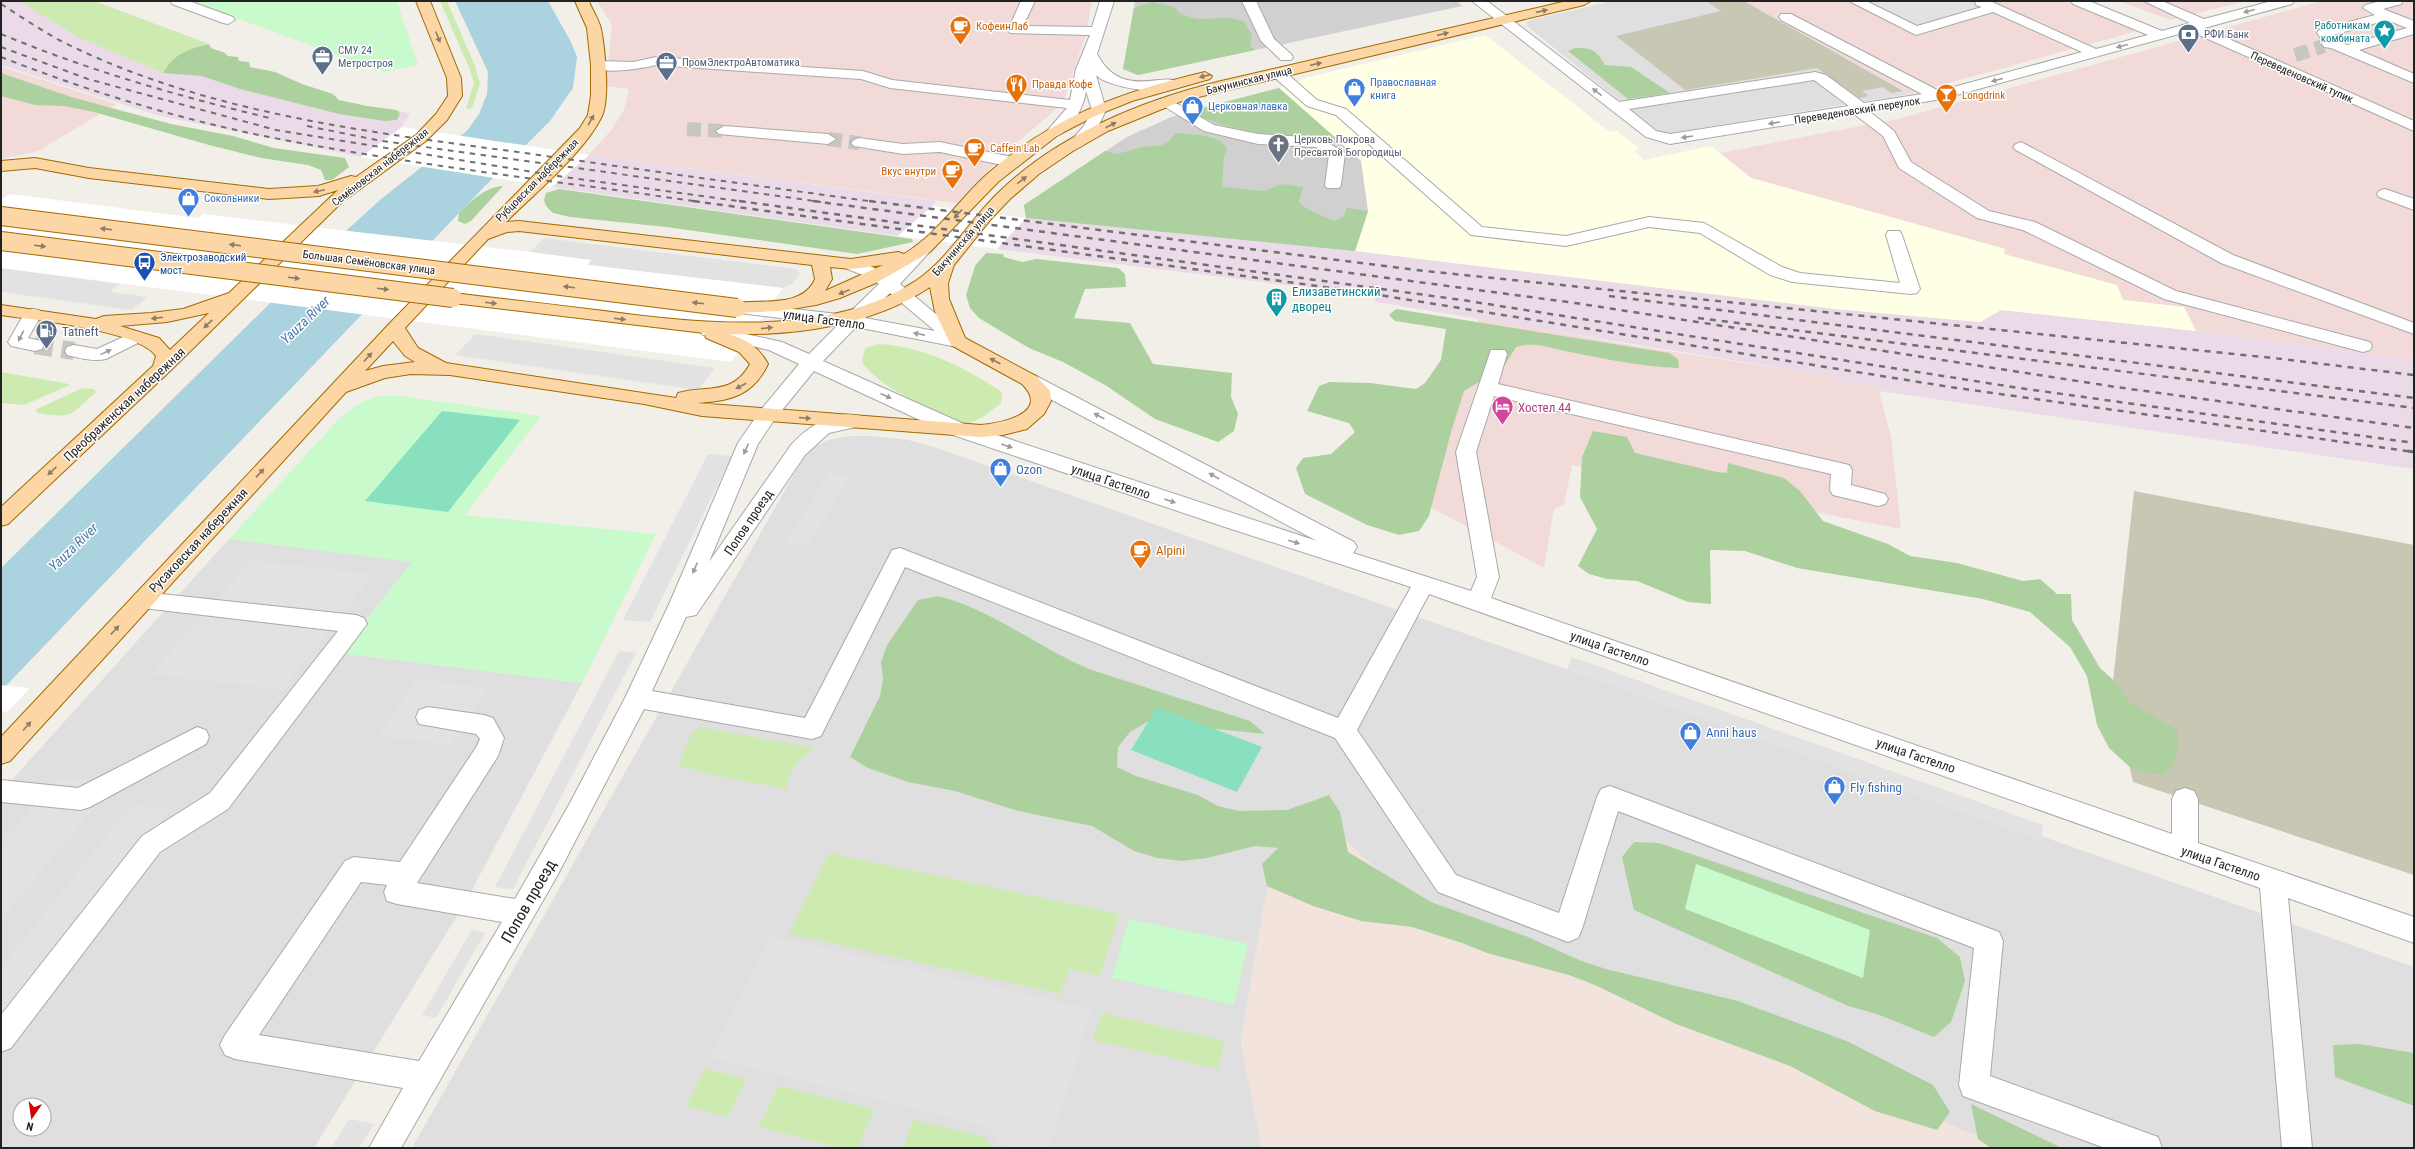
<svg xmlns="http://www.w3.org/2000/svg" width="2415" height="1149" viewBox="0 0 2415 1149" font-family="'Roboto Condensed',sans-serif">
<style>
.residential{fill:#e0dfdf;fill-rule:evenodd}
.commercial{fill:#f2dad9}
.industrial{fill:#ebdbe8}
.education{fill:#ffffe5}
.religious{fill:#d0d0d0}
.military{fill:#f3e3dd}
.construction{fill:#c7c7b4}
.grass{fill:#cdebb0}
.forest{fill:#add19e}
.park{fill:#c8facc}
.pitch{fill:#88e0be}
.parking{fill:#e2e2e2}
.water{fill:#aad3df}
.pier{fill:#fff}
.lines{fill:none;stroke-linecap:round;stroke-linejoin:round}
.minor-tunnel-far1{stroke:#c8c6c1;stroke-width:14;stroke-dasharray:14 7;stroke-linecap:butt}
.minor-tunnel{stroke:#c8c6c1;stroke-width:18;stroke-dasharray:18 9;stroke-linecap:butt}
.minor-casing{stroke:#a9a9a9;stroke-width:2}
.major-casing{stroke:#a06b00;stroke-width:2}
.minor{fill:#fff;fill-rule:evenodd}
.major{fill:#fcd6a4;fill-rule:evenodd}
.rail-far2{stroke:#707070;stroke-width:2;stroke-dasharray:5.5 5.5;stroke-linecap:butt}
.rail-far1{stroke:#707070;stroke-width:2.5;stroke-dasharray:6 6;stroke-linecap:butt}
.rail{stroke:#707070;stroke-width:3;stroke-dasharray:8 8;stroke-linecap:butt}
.major-bridge-casing{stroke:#a06b00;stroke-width:20;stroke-linecap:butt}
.major-bridge{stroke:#fcd6a4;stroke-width:18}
.oneway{fill:#8f7c63}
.oneway2{fill:#9c9c9c}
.labels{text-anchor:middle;stroke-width:3;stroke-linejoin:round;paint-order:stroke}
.far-culture-label{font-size:11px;fill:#0d838f;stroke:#fff;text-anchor:end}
.far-food-label{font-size:11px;fill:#c56008;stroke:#fff;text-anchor:start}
.far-service-label{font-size:11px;fill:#4e5e75;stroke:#fff;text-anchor:start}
.far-street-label{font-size:11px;fill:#222;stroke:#fff}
.far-shop-label{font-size:11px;fill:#366cbe;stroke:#fff;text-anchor:start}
.far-worship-label{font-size:11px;fill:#5b616d;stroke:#fff;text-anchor:start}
.far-transit-label{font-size:11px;fill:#164399;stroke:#fff;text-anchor:start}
.culture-label{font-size:13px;fill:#0d838f;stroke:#fff;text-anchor:start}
.street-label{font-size:13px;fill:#222;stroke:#fff}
.service-label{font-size:13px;fill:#4e5e75;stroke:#fff;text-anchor:start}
.hotel-label{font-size:13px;fill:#b23c85;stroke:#fff;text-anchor:start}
.shop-label{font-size:13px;fill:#366cbe;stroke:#fff;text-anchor:start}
.food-label{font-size:13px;fill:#c56008;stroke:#fff;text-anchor:start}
.water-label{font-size:14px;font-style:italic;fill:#4a7aab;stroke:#fff}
.near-street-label{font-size:16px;fill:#222;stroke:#fff}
</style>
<rect width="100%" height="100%" fill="#f2efe9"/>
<!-- residential -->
<path class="residential" d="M1612,1H1744L1909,94L1670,133L1657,131L1527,26V22L1531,20Z
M850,436H871L908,440L934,447L2414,967V1148H2008L1433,921L1289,823L1265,900L1241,1042L1262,1148H412L805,455L814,447L828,440Z
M229,539L413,561L340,653L582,683L465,903L314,1148H1V792ZM20,1105H44V1129H20Z"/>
<!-- commercial -->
<path class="commercial" d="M597,1H1092L1086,34L1063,103L1005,153L957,203L589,155L612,129L624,110L629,89L606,86L612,25Z
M1744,1H2068L2133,28L2134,32L1909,94Z
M2119,1H2246L2170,20Z
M2322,1H2414V360L2196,331L2184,307L2123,300L2004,254L2005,249L1751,178L1720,153L1902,118Z
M1,65L6,68L117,104L38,151L1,159Z
M1479,318L1636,346L1829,376L1830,380L1878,387L1891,437L1901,529L1572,465L1564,505L1554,509L1544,568L1430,507Z"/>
<!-- industrial -->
<path class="industrial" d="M1,1H22L314,98L410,113L402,127L361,157L156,115L1,65Z
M589,155L937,201L898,236L552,187Z
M1026,218L1355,251L1835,309L1980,322L2001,310L2196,331L2414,360V469L1879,391L1878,387L1830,380L1829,376L1376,302L1374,296L997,249Z"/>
<!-- education -->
<path class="education" d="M1485,35L1610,132L1617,131L1640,149L1634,151L1644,160L1711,146L1751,178L2005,249L2004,254L2117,285L2123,300L2184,307L2196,331L2001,310L1980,322L1835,309L1355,251L1368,211L1361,161L1279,88L1309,77Z"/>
<!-- religious -->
<path class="religious" d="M1135,1H1458L1462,6L1138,75L1123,69Z
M1279,88L1361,161L1368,211L1355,251L1026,218L1024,205L1127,137L1171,117Z"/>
<!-- military -->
<path class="military" d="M1289,823L1340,835L1433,921L2008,1148H1262L1241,1042L1265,900Z"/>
<!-- construction -->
<path class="construction" d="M1706,1H1744L1903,91L1891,93L1883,87L1862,91L1869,96L1859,98L1817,68L1685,90L1616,36L1721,11Z
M2134,491L2414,545V875L2133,782L2112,690Z"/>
<!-- grass -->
<path class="grass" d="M19,1H94L209,44C188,49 175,53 163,73L78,37Z
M440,1H447L475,66L480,84L472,108L466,109L474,83L469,68Z
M879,344C923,346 966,368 1002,392L1001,403L983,417L967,424C933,408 884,393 862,362L865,348Z
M1,372L69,384L70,385L24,405L1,403Z
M82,388L94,389L96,392C69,416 73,419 37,413L35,410Z
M700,727L814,748C798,760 789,769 787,789L708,774L678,765L693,731Z
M829,853L1119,914L1100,976L1069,969L1061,994L789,934Z
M1102,1013L1224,1041L1218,1069L1093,1040Z
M705,1069L746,1079L728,1117L686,1106Z
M778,1086L874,1109L858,1148H842L759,1127Z
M913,1120L984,1137L992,1148H903Z"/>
<!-- forest -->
<path class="forest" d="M1152,2L1174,7L1181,14L1197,19L1229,18L1244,21L1252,36L1250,46L1255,50L1138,75L1123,69L1134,8Z
M209,44L211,48L225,53L228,56L238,57L239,61L249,62L250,67L275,72L302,84L333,94L339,100L367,106L397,110L400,114L397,120L385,121L339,114L240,89L202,76L163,73C175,53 188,49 209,44Z
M1575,48C1593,48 1596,50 1605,65L1631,67L1670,93L1628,99L1568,51Z
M1,73L71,97L171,124L233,136L274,148L345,158L349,167L332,180H325L321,170L308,165L261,158L209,145L94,112L64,106L35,105L1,96Z
M1279,88L1338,140C1289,136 1233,135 1190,111Z
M1176,133C1193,135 1221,133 1227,150L1224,155L1222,187L1264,191L1282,184L1303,187L1299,202L1307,209L1334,221L1344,216L1347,208L1368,211L1355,251L1026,218L1024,205L1105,151L1117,154L1142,147L1162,145L1169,141Z
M503,186L471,221L465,224L458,221L459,213C471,201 485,187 503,186Z
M559,189L912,239L913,242L857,254L666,227L570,217L553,213L546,206L544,200L546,193Z
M986,253L1003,254L1004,257L1022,262L1037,259L1118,268L1125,274L1126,287L1085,289L1074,318L1130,323L1153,364L1232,373L1231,397L1238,414L1234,431L1218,442L1155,419L1105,385L1063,362L1029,348L979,318L970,308L966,295L975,266Z
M1396,309L1669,353L1678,359L1679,368C1643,367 1606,359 1570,352C1551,349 1536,341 1516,347L1503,368L1464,391L1451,432L1429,516L1419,531L1399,535L1367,525L1305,494L1296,468L1303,458L1331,454L1355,432L1349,423L1307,411L1319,386L1330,382L1370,383L1416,389L1425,383L1441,360L1446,329L1395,321L1389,315Z
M1593,431L1627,437L1635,453L1717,472L1727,473L1728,463L1784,478L1800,491L1823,521L1888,544L1910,556L1957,563L2023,581L2040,579L2057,594H2071L2072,620L2100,668L2120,686L2128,701L2177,730C2178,749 2178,763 2163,775L2132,769L2109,748L2097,725L2087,676L2070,647L2030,612L1983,599L1797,568L1745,551L1710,550L1711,604L1688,602L1637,581L1607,579L1589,574L1578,566L1597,529L1580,497L1582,457Z
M938,596C993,610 1037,647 1089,669L1250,721L1265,734L1217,729L1194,730L1149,721L1130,732L1118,747L1117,767L1136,776L1198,795L1218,806L1239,811L1287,810L1329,795L1340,812L1348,852L1431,902L1528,937L1579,960L1606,969L1738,1001L1849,1042L1933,1085L1950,1112L1937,1130L1875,1111L1790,1066L1676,1024L1595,985L1569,975L1487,953L1462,943L1412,927L1361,921L1313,906L1267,886L1262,864L1278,848L1255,846L1207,858L1182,861L1157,858L1134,851L1092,826L1018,811L955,791L908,782L868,768L850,757L880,696L883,679L881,662L887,645L918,600Z
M1634,842L1659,843L1937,938L1960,957L1965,981L1951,1022L1934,1037L1877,1014L1848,1006L1634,910L1622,857Z
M2360,1044L2414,1053V1106L2335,1077L2333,1045Z
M1971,1104L2062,1148H1991L1978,1139Z"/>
<!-- park -->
<path class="park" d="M190,1H397L418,65L383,72Z
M393,395L541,416L465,515L656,534L582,683L340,653L412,562L229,539L338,420C358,403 366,397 393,395Z
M1696,864L1870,930L1863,978L1685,909Z
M1129,919L1248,944L1234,1005L1112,978Z"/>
<!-- pitch -->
<path class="pitch" d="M442,411L520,420L448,512L365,501Z
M1157,707L1262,747L1237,792L1131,750Z"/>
<!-- parking -->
<path class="parking" d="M1868,1H1966L1978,6L1916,25Z
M544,238L796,269L800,274L792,284L783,288L587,265L591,261L530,252Z
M1,268L119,284L110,292L148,297L131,310L1,292Z
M476,334L715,368L698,390L455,355Z
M708,454L732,456L650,622L623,620Z
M829,473L850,476L808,546L785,543Z
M252,560L374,574L282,690L151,674Z
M619,651L636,653L513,889L495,887Z
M1572,657L2043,825L2041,841L1567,670Z
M417,679L488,688L451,745L378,736Z
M59,777L114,783L1,920V844Z
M132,805L169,810L1,1025V967Z
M472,930L485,933L436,1018L422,1015Z
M770,936L1092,1009L1050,1148H1004L988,1127L710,1057Z
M349,1119L374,1124L359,1148H331Z"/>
<!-- water -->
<path class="water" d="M455,1H548L571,42L577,57L573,88L550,121L485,186L1,691V568L314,260L380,200L467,131L479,114L487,94L488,72Z"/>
<!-- pier -->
<path class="pier" d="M402,127L589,155L552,187L361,157Z
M10,194L198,218L203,214L530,252L591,260L588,265L783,288L731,362L1,268V200Z
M932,206L1026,218L997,249L898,236Z
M1,685L30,688L7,712L1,711Z"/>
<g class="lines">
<!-- minor-tunnel-far1 -->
<path class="minor-tunnel-far1" d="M2295,55L2324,46
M687,129L724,131
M828,139L859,143"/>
<!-- minor-tunnel -->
<path class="minor-tunnel" d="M35,345L74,351"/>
<defs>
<path id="minor" d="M170,1H189L233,17L235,20L228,24L223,23L172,4Z
M1021,1H1035L1023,26L1092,27L1100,1H1114L1097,54C1123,103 1168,68 1179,84C1170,98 1108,88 1096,75L1106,110L1097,129L1082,146L1077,148L1069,143L1084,126L1092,110L1086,91C1083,108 1072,132 1054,137L1046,132L1067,108L890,88L861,79L656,65C644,68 599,76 591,65L598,61L633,62L656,57L863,71L892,80L1070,100L1076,69L1090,35L1010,33L1008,30Z
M1242,1H1256L1274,39L1291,54L1293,57L1291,60H1281L1261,41Z
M1472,1H1487L1619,102L1815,72L1826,75L1864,103L1922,94L1781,20L1779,17L1781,14H1791L1939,91L2082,52L1993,12L1916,35L1849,1H1866L1917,26L1982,7L1976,5L1975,1H1990L2096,49L2148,35L2073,4L2071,1H2089L2162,31L2190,23L2144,1H2162L2204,19L2272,1H2294L2292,4L2204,28L2414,121V131L2190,31L1942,99L1869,111L1894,131L1911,162L1989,211L2035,222L2176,291L2370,342L2372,346L2370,350L2363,352L2164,299L2023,230L1977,218L1899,168L1883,136L1854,114L1670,144L1646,137ZM1814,80L1849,106L1670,134L1656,131L1629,109Z
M2381,1H2403L2401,4L2383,9L2414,21V34L2359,50L2414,74V83L2331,48L2324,47L2322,44L2324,42L2317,33L2319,30L2375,15L2363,8L2365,5ZM2387,20L2407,28L2347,45L2337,40L2333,35Z
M1278,69L1283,70L1317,100L1346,109L1482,227L1566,236L1649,217L1704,223L1782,267L1800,273L1900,283L1886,235L1888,231H1900L1902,235L1920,289L1917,293L1911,294L1792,282L1770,275L1700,233L1649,227L1566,246L1471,235L1336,115L1307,106L1273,76L1271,73Z
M1167,98L1214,125L1258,134L1320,138L1345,153L1341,185L1339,188H1327L1325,185L1329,155L1316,147L1258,144L1204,131L1162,105L1160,102L1162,99Z
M724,126L828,134L836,139L828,144L719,134L716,131Z
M859,138L903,144L940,142L1012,157L1020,162L1012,167L940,152L903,154L854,146L851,143L854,140Z
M2021,142L2233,255L2414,323V334L2221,263L2016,150L2013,147L2016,144Z
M2385,189L2414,199V210L2379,197L2377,194L2379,191Z
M928,240L934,241L936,245L900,284L961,335L966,341L963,345L957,347L856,327L823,361L964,424L1317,541L1022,384L1020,380L1022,376L1029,374L1036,376L1354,542L1357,547L1353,553L1471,591L1477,577L1456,452L1491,350H1505L1507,354L1498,384L1849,465L1852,470L1851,485L1885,494L1888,499L1885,504L1878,506L1833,495L1830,490L1831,474L1494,396L1476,452L1499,577L1491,598L2172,834V799L2176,791L2185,788L2194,791L2198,799V843L2414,917V943L2288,898L2312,1148H2282L2260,888L1429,594L1357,730L1456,875L1559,913L1597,797L1601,789L1610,786L1999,932L2003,941L1990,1076L2158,1137L2162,1148H2105L1963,1096L1959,1085L1974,948L1618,811L1582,929L1578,938L1568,942L1438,892L1335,738L905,567L821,736L812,739L644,709L557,876L401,1148H369L403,1088L235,1059L225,1055L220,1045L225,1035L345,861L354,857L400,862L477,746L480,739L476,734L419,724L416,717L419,710L428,707L484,715L493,718L504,738L498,756L417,883L515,899L570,803L626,696L670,602L738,443L760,411L799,364L769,350L703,335L700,331L703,327L709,326L782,342L809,354L838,325L739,313L733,312L730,308L733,304L739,303L847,315L879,284L873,279L845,268L842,264L845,260H857L889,275L922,241ZM890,293L935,331L865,318ZM814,371L950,434L1222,526L1411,587L1338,718L900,548L892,550L889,556L805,718L652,691L686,617L696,615L805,455L829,433L860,426L863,421L860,416C834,409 807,427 791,445L709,562L758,444L774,420ZM361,882L387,885L384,892L387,901L397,904L502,922L419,1061L259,1035Z
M33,309L39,310L42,314L28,338L42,341L44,345L42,349L35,351L11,346L8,342L24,314L27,310Z
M136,331L142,333L145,337L142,341L106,359C94,362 79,358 67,355L65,351L67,347L74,345L97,349Z
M143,592L356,615L364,618L367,624L228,809L160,852L11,1048L1,1052V1015L142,836L210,793L338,631L143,608L135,606L132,600L135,594Z
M197,727L206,730L209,737L206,744L90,807L81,810L1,802V780L78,788Z"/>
<path id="major" d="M416,1H430L461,78L462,96L447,120L426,141L341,203L169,372L8,524L1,526V507L153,366L156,356C138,330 33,320 1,315V305L96,319L104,316L151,313L183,309L229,293L338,190L319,196L269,199L89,178L35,168L1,171V161L35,158L89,168L269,189L318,186L351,176L356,177L416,135L436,114L448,96L447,78ZM209,313L170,350L159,338L120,326L167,322Z
M575,1H589C592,10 599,19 601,29C605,49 610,98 602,116C584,153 535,193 506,222L519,221L851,259L898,252L904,254C937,234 958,201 985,176C1051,117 1121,92 1205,72L1212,76L1210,79L1132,101L1095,116L1058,135L998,182L930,252L876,283L840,298L816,305L779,311L737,313L731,312L728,308L731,304C756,298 802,310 815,279L812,265L519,231L507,232L488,239L405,328L418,348L446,363L676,398L678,393C706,385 733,396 750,364L739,352L706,338L704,333L453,303L447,302L444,298L447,294L453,293C501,299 548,304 596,310C695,323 828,340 917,280C949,258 969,221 997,194C1056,136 1138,102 1217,82L1567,1H1591L1584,5L1182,101L1108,131L1073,151L1039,174L1010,199L991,219L954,265L948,283L949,299L965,338L1036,376L1050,391L1051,401L1044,414L1027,429L1003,435L981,437L702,416L644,404L450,375L411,374L385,378L346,392L10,761L1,764V737L390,323L580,128L588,115L591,96V65L587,28ZM883,265L825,291L832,279L830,267L851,269ZM930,287L935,312L951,345L1022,384C1051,413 1002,423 981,425L697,403C730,401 753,396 768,364C759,347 747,340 729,334C796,336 874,325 930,287ZM393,341L405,356L415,362L383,366L365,371Z"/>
</defs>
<!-- minor casing -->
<use href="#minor" class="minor-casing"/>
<!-- major casing -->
<use href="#major" class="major-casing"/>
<!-- minor -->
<use href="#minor" class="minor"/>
<!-- major -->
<use href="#major" class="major"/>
<!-- rail-far2 -->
<path class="rail-far2" d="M1,4C20,16 39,29 59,40C203,113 367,132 525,153C642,170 759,186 876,202
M1,34C90,71 181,97 274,119
M1,47L88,79L276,130L564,177L746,202
M1,57C88,91 178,119 269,137C412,165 557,181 700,202
M307,126L382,141L821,202"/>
<!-- rail-far1 -->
<path class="rail-far1" d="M693,201L1354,291L1950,387L2414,452
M739,201L1462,300L2019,388L2414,443
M813,201L1575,303L2116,387L2414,428
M869,201L1425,271L2273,358L2414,375
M1609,296L2414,398
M1698,318L2414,408"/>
<!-- rail -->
<path class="rail" d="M2408,451L2414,452"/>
<defs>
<path id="major-bridge" d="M1,216L737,308
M1,241L453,298"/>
</defs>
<!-- major-bridge casing -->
<use href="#major-bridge" class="major-bridge-casing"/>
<!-- major-bridge -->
<use href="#major-bridge" class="major-bridge"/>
</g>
<!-- one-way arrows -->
<defs><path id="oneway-solid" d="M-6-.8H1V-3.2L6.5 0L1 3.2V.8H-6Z"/></defs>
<g class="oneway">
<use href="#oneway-solid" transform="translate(1542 11) rotate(-13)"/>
<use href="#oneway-solid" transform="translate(1443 34) rotate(-13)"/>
<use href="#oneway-solid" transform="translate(438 37) rotate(68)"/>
<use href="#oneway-solid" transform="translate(1316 64) rotate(-13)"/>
<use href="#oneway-solid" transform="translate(1205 76) rotate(167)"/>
<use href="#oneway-solid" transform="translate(591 120) rotate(-61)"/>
<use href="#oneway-solid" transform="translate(1111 125) rotate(-27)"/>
<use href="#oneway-solid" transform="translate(1022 180) rotate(-38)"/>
<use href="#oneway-solid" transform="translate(319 191) rotate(168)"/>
<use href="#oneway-solid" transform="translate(958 214) rotate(133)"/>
<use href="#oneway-solid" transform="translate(106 229) rotate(-173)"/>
<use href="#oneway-solid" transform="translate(235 245) rotate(-173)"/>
<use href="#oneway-solid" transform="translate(40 246) rotate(7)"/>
<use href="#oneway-solid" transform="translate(294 278) rotate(7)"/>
<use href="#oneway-solid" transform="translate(569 287) rotate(-173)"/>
<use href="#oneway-solid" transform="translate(383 289) rotate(7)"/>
<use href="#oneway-solid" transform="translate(844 292) rotate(158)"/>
<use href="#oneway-solid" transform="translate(491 303) rotate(7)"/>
<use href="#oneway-solid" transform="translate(698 303) rotate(-173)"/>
<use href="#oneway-solid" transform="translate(157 318) rotate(173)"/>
<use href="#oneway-solid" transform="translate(620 319) rotate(7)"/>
<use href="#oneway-solid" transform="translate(208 324) rotate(136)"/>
<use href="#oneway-solid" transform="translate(767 328) rotate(-6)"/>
<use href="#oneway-solid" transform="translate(368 357) rotate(-47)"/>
<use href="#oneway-solid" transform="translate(995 361) rotate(-152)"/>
<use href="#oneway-solid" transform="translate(741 386) rotate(152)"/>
<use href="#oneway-solid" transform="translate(805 418) rotate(4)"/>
<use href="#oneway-solid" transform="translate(52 471) rotate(137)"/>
<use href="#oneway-solid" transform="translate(260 473) rotate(-47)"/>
<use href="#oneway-solid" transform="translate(115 630) rotate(-47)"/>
<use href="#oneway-solid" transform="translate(27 726) rotate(-48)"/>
</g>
<g class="oneway2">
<use href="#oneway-solid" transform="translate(2249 11) rotate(165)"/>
<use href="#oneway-solid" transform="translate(2122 46) rotate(165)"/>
<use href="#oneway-solid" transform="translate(1997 80) rotate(165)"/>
<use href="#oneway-solid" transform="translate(1597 92) rotate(-142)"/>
<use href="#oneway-solid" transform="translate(1774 123) rotate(171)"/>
<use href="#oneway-solid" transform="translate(1687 137) rotate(171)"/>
<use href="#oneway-solid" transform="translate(919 334) rotate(-169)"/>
<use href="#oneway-solid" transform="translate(21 336) rotate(117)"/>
<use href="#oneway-solid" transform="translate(106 352) rotate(-26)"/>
<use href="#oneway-solid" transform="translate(886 396) rotate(25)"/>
<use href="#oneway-solid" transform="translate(1099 416) rotate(-153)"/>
<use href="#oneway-solid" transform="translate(1007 446) rotate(19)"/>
<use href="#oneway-solid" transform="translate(746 449) rotate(114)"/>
<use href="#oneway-solid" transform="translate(1214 476) rotate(-151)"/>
<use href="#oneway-solid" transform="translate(1170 501) rotate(19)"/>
<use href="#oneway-solid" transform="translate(1294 542) rotate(18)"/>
<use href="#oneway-solid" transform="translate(695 568) rotate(113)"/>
</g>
<!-- icons -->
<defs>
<symbol id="cafe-pin" viewBox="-11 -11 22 30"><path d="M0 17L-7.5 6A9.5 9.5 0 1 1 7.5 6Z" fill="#e8710a" stroke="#fff"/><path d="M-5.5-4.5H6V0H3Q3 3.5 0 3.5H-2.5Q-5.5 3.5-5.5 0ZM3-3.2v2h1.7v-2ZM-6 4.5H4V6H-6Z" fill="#fff"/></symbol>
<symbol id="sight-pin" viewBox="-11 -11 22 30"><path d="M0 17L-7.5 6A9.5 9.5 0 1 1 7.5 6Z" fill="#0f9aa8" stroke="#fff"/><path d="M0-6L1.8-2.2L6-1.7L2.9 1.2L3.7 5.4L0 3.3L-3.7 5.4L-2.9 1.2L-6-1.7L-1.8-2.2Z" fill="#fff"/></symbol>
<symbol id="bank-pin" viewBox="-11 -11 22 30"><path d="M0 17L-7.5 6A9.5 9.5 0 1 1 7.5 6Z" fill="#5c6f8a" stroke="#fff"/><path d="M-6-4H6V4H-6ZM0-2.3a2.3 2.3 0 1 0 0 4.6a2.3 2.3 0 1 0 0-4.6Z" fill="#fff"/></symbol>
<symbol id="office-pin" viewBox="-11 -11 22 30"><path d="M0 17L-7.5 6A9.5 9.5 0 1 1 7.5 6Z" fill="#5c6f8a" stroke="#fff"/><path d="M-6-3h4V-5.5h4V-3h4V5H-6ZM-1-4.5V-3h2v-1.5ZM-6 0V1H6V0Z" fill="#fff"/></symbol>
<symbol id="restaurant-pin" viewBox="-11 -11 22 30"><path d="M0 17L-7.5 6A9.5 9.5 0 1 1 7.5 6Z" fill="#e8710a" stroke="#fff"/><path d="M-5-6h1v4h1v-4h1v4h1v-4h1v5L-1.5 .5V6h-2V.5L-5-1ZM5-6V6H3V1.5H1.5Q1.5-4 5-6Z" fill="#fff"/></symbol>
<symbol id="shop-pin" viewBox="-11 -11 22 30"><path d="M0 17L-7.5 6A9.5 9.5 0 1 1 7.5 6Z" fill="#3f7fe0" stroke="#fff"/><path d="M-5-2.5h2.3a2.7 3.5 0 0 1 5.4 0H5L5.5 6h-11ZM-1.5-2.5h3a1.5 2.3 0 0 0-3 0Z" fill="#fff"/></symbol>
<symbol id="bar-pin" viewBox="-11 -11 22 30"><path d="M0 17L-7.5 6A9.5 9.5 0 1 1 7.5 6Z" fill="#e8710a" stroke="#fff"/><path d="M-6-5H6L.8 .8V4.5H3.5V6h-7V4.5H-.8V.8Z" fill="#fff"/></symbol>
<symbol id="church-pin" viewBox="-11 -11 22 30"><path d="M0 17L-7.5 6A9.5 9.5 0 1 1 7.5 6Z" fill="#6b7280" stroke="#fff"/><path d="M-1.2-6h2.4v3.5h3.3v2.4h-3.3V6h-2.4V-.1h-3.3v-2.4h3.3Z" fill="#fff"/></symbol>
<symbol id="bus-pin" viewBox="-11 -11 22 30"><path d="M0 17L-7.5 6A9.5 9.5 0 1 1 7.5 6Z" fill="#1a4fb4" stroke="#fff"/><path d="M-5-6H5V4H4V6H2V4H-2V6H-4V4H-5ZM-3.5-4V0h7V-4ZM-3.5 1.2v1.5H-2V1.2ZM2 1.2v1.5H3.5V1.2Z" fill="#fff"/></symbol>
<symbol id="building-pin" viewBox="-11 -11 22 30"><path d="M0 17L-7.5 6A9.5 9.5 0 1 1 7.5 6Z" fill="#0f9aa8" stroke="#fff"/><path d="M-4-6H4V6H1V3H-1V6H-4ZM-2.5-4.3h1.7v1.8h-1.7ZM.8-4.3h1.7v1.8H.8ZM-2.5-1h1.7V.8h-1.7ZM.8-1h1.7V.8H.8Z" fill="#fff"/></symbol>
<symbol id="fuel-pin" viewBox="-11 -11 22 30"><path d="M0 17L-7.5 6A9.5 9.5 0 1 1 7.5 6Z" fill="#5c6f8a" stroke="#fff"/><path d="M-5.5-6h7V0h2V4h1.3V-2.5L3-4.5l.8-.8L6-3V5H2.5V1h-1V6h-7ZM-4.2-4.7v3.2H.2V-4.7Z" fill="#fff"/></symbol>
<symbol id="hotel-pin" viewBox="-11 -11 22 30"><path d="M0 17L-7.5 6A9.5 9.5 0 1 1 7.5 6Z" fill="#d1479c" stroke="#fff"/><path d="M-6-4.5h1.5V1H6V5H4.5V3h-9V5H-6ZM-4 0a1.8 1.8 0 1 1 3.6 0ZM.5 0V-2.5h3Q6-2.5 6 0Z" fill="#fff"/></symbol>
</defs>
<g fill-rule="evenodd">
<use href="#cafe-pin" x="948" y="14" width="25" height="34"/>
<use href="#sight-pin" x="2372" y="18" width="25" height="34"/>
<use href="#bank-pin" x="2176" y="22" width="25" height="34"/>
<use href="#office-pin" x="310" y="44" width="25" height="34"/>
<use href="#office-pin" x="654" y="50" width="25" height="34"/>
<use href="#restaurant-pin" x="1004" y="72" width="25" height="34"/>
<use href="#shop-pin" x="1342" y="76" width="25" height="34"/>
<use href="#bar-pin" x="1934" y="82" width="25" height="34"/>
<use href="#shop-pin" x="1180" y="94" width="25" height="34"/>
<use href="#church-pin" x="1266" y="132" width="25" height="34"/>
<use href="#cafe-pin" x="962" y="136" width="25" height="34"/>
<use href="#cafe-pin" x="940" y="158" width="25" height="34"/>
<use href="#shop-pin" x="176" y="186" width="25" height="34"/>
<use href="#bus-pin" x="132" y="250" width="25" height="34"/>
<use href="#building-pin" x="1264" y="286" width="25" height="34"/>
<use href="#fuel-pin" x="34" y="318" width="25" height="34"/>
<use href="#hotel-pin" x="1490" y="394" width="25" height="34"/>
<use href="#shop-pin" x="988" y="456" width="25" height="34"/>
<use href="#cafe-pin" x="1128" y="538" width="25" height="34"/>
<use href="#shop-pin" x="1678" y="720" width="25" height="34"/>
<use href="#shop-pin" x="1822" y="774" width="25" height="34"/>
</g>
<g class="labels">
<!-- far-culture labels -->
<g class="far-culture-label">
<text x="2370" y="29">Работникам<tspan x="2370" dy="13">комбината</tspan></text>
</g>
<!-- far-food labels -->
<g class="far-food-label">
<text x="976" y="30">КофеинЛаб</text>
<text x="1032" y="88">Правда Кофе</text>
<text x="1962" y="99">Longdrink</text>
<text x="990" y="152">Caffein Lab</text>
<text x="936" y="175" text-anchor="end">Вкус внутри</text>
</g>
<!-- far-service labels -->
<g class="far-service-label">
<text x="2204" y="38">РФИ Банк</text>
<text x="338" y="54">СМУ 24<tspan x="338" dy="13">Метростроя</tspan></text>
<text x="682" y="66">ПромЭлектроАвтоматика</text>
</g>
<!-- far-street labels -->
<g class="far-street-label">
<text transform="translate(2302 77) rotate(24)" y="4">Переведеновский тупик</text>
<text transform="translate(1249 80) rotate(-14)" y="4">Бакунинская улица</text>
<text transform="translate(1857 110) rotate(-9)" y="4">Переведеновский переулок</text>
<text transform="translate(380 167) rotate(-38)" y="4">Семёновская набережная</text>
<text transform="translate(537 180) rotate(-45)" y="4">Рубцовская набережная</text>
<text transform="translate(963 241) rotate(-49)" y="4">Бакунинская улица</text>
<text transform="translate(369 262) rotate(7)" y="4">Большая Семёновская улица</text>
</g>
<!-- far-shop labels -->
<g class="far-shop-label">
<text x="1370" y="86">Православная<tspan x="1370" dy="13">книга</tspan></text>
<text x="1208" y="110">Церковная лавка</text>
<text x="204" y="202">Сокольники</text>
</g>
<!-- far-worship labels -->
<g class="far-worship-label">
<text x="1294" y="143">Церковь Покрова<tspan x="1294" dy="13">Пресвятой Богородицы</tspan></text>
</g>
<!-- far-transit labels -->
<g class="far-transit-label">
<text x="160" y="261">Электрозаводский<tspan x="160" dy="13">мост</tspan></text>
</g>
<!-- culture labels -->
<g class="culture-label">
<text x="1292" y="296">Елизаветинский<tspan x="1292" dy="15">дворец</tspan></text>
</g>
<!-- street labels -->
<g class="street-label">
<text transform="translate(824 319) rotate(8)" y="5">улица Гастелло</text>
<text transform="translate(124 404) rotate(-43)" y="5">Преображенская набережная</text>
<text transform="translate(1111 481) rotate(19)" y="5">улица Гастелло</text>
<text transform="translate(748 522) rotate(-56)" y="5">Попов проезд</text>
<text transform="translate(198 540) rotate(-47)" y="5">Русаковская набережная</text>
<text transform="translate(1610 648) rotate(19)" y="5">улица Гастелло</text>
<text transform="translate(1916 755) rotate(19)" y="5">улица Гастелло</text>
<text transform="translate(2221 863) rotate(19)" y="5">улица Гастелло</text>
</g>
<!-- service labels -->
<g class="service-label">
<text x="62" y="336">Tatneft</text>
</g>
<!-- hotel labels -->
<g class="hotel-label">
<text x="1518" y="412">Хостел 44</text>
</g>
<!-- shop labels -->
<g class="shop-label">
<text x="1016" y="474">Ozon</text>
<text x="1706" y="737">Anni haus</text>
<text x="1850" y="792">Fly fishing</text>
</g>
<!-- food labels -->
<g class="food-label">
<text x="1156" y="555">Alpini</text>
</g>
<!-- water labels -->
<g class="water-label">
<text transform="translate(305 320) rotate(-44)" y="5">Yauza River</text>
<text transform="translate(73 547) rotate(-44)" y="5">Yauza River</text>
</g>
<!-- near-street labels -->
<g class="near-street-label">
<text transform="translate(528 901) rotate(-60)" y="6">Попов проезд</text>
</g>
</g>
<!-- border -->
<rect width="2415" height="1149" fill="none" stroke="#222222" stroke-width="4"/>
<!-- north arrow -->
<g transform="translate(32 1117) rotate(193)"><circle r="19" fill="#ffffff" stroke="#a7a7a7"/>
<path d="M0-3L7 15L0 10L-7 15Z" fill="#d40000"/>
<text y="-6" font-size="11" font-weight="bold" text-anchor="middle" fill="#222222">N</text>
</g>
</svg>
